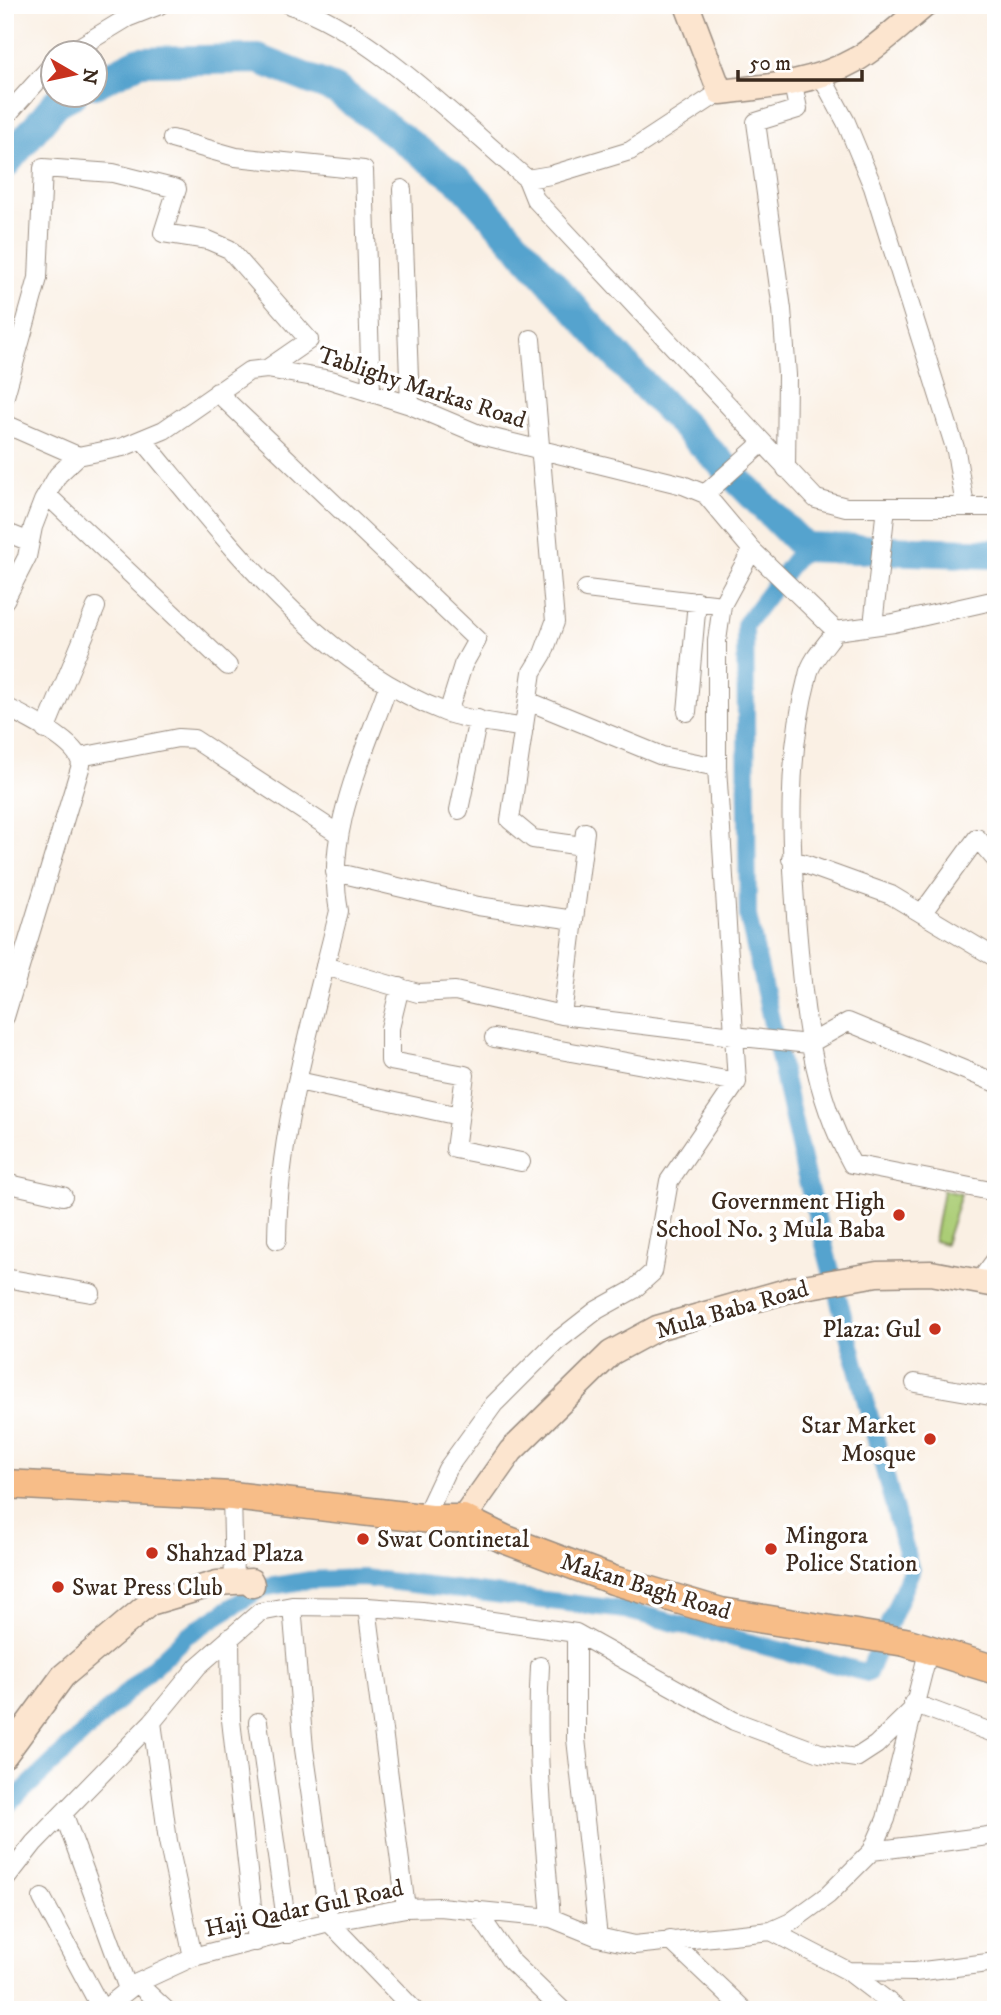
<svg xmlns="http://www.w3.org/2000/svg" width="1001" height="2015" viewBox="0 0 1001 2015" font-family="'IM FELL DW Pica',serif">
<style>
.green{fill:#abcd76;stroke:#737c4a;stroke-width:2}
.lines{fill:none;stroke-linecap:round;stroke-linejoin:round}
.canal{stroke:#55a3ce;stroke-width:18}
.river{stroke:#55a3ce;stroke-width:30}
.street-casing{stroke:#9a8d81;stroke-width:20}
.secondary-casing{stroke:#9a8d81;stroke-width:27}
.primary-casing{stroke:#9a8d81;stroke-width:31}
.street{stroke:#fff;stroke-width:18}
.secondary{stroke:#fce5cf;stroke-width:24}
.primary{stroke:#f7bd88;stroke-width:28}
.poi-dot{fill:#c8321e;stroke:#fff;stroke-width:2.5}
.labels{text-anchor:middle;stroke-width:7;stroke-linejoin:round;paint-order:stroke}
.street-label{font-size:24px;fill:#3b2a1e;stroke:#fff}
.poi-label{font-size:24px;fill:#3b2a1e;stroke:#fff;text-anchor:start}
</style>
<rect width="100%" height="100%" fill="#fff"/>
<filter id="ink" filterUnits="userSpaceOnUse"><feTurbulence type="fractalNoise" baseFrequency=".0143" numOctaves="2"/><feDisplacementMap in="SourceGraphic" scale="14" xChannelSelector="R" yChannelSelector="G"/><feConvolveMatrix kernelMatrix="1 2 1 2 8 2 1 2 1" color-interpolation-filters="sRGB"/></filter>
<filter id="wash" filterUnits="userSpaceOnUse"><feTurbulence type="fractalNoise" baseFrequency=".00686" numOctaves="4" result="noise"/><feDisplacementMap in="SourceGraphic" scale="28" xChannelSelector="R" yChannelSelector="G"/><feGaussianBlur stdDeviation="1.57" result="paint"/><feColorMatrix in="noise" values="0 0 0 0 0 0 0 0 0 0 0 0 0 0 0 0 0 1.4 0 .05"/><feComposite in="paint" operator="in"/></filter>
<g filter="url(#wash)">
<rect width="100%" height="100%" fill="#faf0e4"/>
<!-- green -->
<path class="green" d="M943,1190L961,1194L945,1244L934,1241Z"/>
<g class="lines">
<!-- canal -->
<path class="canal" d="M5,1808L186,1636L262,1588L309,1580L363,1578L625,1610L868,1673L911,1571L805,1173L748,916L745,625L804,547"/>
<!-- river -->
<path class="river" d="M94,84L140,61L258,59L337,90L462,183L634,375L804,547L996,554
M5,164L57,102L73,94"/>
</g>
</g>
<g filter="url(#ink)">
<g class="lines">
<defs>
<path id="street" d="M290,5C363,25 467,128 527,179
M71,52L127,18L160,5
M820,74L846,122L873,187L956,451L965,506
M720,92L630,151L551,175L527,179L535,199L816,499L846,507H996
M5,117L52,65
M172,139L236,157L364,170L371,392
M402,189L410,405
M531,339L555,622L543,654L532,672L510,820L533,839L582,846
M217,392L477,640L463,665L448,713
M5,396L38,278L43,168L113,173L177,189L163,233L208,240L229,249L309,340L267,369
M5,424L78,456
M143,440C229,543 316,662 445,712C469,721 498,723 524,728
M786,469L787,375L782,309L756,122L798,109L793,84
M705,494L761,444
M47,495L228,666
M5,532L30,542
M752,550L836,631
M586,589L722,605
M5,600L27,557L33,527L43,501L58,475L78,456L123,447L164,430L249,371L267,369L331,380L410,405L481,435L683,485L705,494L752,550L722,605L717,641V767L737,1082L669,1181L653,1272L633,1290L597,1310L556,1342L494,1404L447,1469L424,1518
M996,600L894,623L836,631C827,644 811,660 808,675C786,759 790,843 797,928C804,1010 811,1091 852,1164L996,1192
M873,625L886,507
M528,701L662,756L717,767
M5,706C25,718 79,741 81,765L5,1017
M687,712L697,601
M45,730L96,607
M80,757L178,738L194,739L337,833
M459,810L478,719
M791,859L891,895L996,958
M335,872L478,906L574,920
M923,912L977,838L996,860
M325,966L418,993L455,991L562,1015L733,1036L809,1044L848,1022L996,1083
M400,987L390,1028V1061L465,1075L455,1149L521,1162
M562,1015L585,832
M494,1038L737,1082
M298,1081L459,1116
M5,1183L63,1196
M277,1240C278,1129 313,1018 339,911C324,833 363,758 388,686
M5,1278L91,1293
M979,1282L996,1259
M915,1383L996,1397
M232,1496L234,1581
M292,1606L304,1749L329,1922L414,2010
M367,1607L406,1908
M576,1633V1739L598,1937
M230,1637L231,1720L256,1942
M540,1666C535,1750 544,1834 551,1918
M913,1703L996,1734
M152,1722L168,1841L193,1957
M258,1722L288,1934
M64,1815L128,1989
M872,1851L996,1835
M5,1880L34,1843L152,1722L198,1666L260,1612L292,1606L367,1607L422,1611L576,1633L734,1721L820,1753L856,1758L876,1745L912,1710
M42,1898L102,2010
M476,1910L510,1960L562,2010
M771,1931L848,1971L915,1972L996,1962
M670,1940L744,2010
M848,1971L899,2010
M137,1983L166,2010
M103,2010L137,1983L193,1957L329,1922L406,1908L440,1907L551,1918L598,1937L634,1945L771,1931L791,1922L828,1895L872,1851L886,1819L929,1648"/>
<path id="secondary" d="M687,5L720,92C767,87 815,83 857,59C881,45 903,23 925,5
M463,1519L511,1451L611,1353L657,1328L793,1289L877,1274L931,1273L996,1285
M5,1755L63,1676L150,1603L217,1583L251,1581L252,1585"/>
<path id="primary" d="M5,1484L232,1496L431,1519H463L504,1539L613,1580L721,1612L905,1642L996,1670"/>
</defs>
<!-- street casing -->
<use href="#street" class="street-casing"/>
<!-- secondary casing -->
<use href="#secondary" class="secondary-casing"/>
<!-- primary casing -->
<use href="#primary" class="primary-casing"/>
<!-- street -->
<use href="#street" class="street"/>
<!-- secondary -->
<use href="#secondary" class="secondary"/>
<!-- primary -->
<use href="#primary" class="primary"/>
</g>
</g>
<!-- markers -->
<g class="poi-dot">
<circle cx="899" cy="1215" r="7"/>
<circle cx="935" cy="1329" r="7"/>
<circle cx="930" cy="1439" r="7"/>
<circle cx="363" cy="1539" r="7"/>
<circle cx="771" cy="1549" r="7"/>
<circle cx="152" cy="1553" r="7"/>
<circle cx="58" cy="1587" r="7"/>
</g>
<g class="labels">
<!-- street labels -->
<g class="street-label">
<text transform="translate(422 387) rotate(18)" y="8">Tablighy Markas Road</text>
<text transform="translate(732 1309) rotate(-16)" y="8">Mula Baba Road</text>
<text transform="translate(646 1586) rotate(17)" y="8">Makan Bagh Road</text>
<text transform="translate(304 1908) rotate(-12)" y="8">Haji Qadar Gul Road</text>
</g>
<!-- poi labels -->
<g class="poi-label">
<text x="885" y="1209" text-anchor="end">Government High<tspan x="885" dy="28">School No. 3 Mula Baba</tspan></text>
<text x="921" y="1337" text-anchor="end">Plaza: Gul</text>
<text x="916" y="1433" text-anchor="end">Star Market<tspan x="916" dy="28">Mosque</tspan></text>
<text x="785" y="1543">Mingora<tspan x="785" dy="28">Police Station</tspan></text>
<text x="377" y="1547">Swat Continetal</text>
<text x="166" y="1561">Shahzad Plaza</text>
<text x="72" y="1595">Swat Press Club</text>
</g>
</g>
<!-- margin -->
<rect width="1001" height="2015" fill="none" stroke="#fff" stroke-width="28"/>
<!-- north arrow -->
<g transform="translate(74 74) rotate(99)"><circle r="33" fill="#ffffff" stroke="#b1aaa5" stroke-width="2"/>
<path d="M0-5L12 26L0 18L-12 26Z" fill="#c8321e"/>
<text y="-10" font-size="19" font-weight="bold" text-anchor="middle" fill="#3b2a1e">N</text>
</g>
<!-- scale -->
<path d="M738 70v10h124v-10" fill="none" stroke="#3b2a1e" stroke-width="3.5"/>
<text x="749" y="70" font-size="21" fill="#3b2a1e" stroke="#ffffff" stroke-width="5" paint-order="stroke">50 m</text>
</svg>
